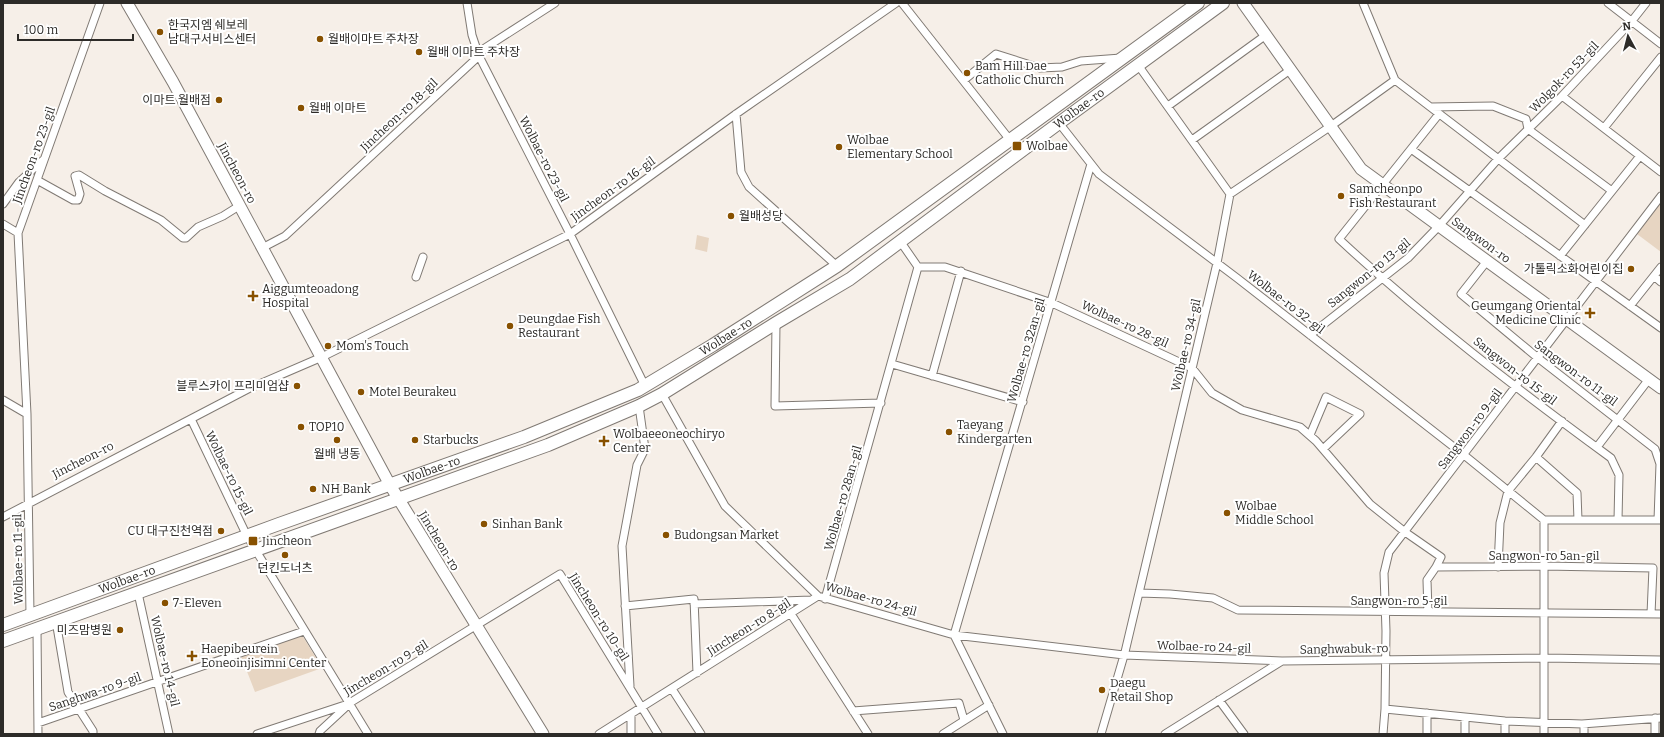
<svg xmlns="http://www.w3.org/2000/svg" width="1664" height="737" viewBox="0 0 1664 737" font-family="Bitter,'Noto Sans KR',serif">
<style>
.green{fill:#e7d5c2}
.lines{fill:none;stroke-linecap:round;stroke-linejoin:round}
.street-casing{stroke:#807a74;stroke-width:9}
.secondary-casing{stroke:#807a74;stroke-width:13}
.primary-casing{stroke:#807a74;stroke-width:14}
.street{stroke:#fff;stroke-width:7}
.secondary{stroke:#fff;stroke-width:11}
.primary{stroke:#fff;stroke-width:12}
.poi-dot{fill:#885100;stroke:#fff;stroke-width:1.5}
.labels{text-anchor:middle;stroke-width:4;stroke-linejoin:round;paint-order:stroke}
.poi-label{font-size:12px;fill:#2d2b28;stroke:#fff;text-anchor:start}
.street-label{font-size:12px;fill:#2d2b28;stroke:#fff}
</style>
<rect width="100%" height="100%" fill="#f6efe8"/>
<!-- green -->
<path class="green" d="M1661,203V252L1637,234Z
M697,235L709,238L707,252L695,249Z
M302,635L322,668L255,692L241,656Z"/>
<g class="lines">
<defs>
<path id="street" d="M467,3L472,35L479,56L570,234L645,386
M902,3L1010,140
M1363,3L1395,80L1585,225
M1608,3L1661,44
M964,80L996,54L1040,68L1062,67L1081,61L1121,58
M1562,96L1661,172
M1168,106L1266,35
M1431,107L1493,106L1526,119L1528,129L1612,191
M736,114L741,172L749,187L837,266
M1439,114L1339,239C1424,318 1517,389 1611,458L1619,475L1618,520
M1059,123L1099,174L1237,278L1464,455L1544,520H1661
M1604,128L1661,57
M1192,140L1290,70
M1411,149L1661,328
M37,180L73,200H78L80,194L75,176L79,175L105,191L161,220L183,238H186L198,227L223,216L239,206
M1230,194L1331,126L1395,80
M3,204L19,182L43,160
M3,224L18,233
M900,241L918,267
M262,248L285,236L479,56L485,48L555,3
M1560,256L1640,156
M1487,261L1461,294L1538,358L1655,449L1660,464L1658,520
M918,267H945L1052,303L1192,368L1212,393L1242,410L1300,427L1316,441L1370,504L1405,532L1441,557L1436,567
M1654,276L1661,282
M416,277L423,257
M1630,306L1661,267
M776,323L775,406L881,403
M1310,335L1408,258L1439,226L1498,159L1562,96L1631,22L1646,3
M892,364L1023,402
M932,376L961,271
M662,394L725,506L818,596L954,635L1124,655L1282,661
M3,400L27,414L30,615
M27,414L18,233L100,3
M191,419L247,536L368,734
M1310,435L1326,397L1360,414L1323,449
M1597,447L1649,379
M1536,457L1577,493L1578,520
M3,517L250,388L322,357L570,234L736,114L896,3
M1498,567L1500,523L1508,491L1536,457L1562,421
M138,593L169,734
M1139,593L1170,594L1213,598L1238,610L1661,614
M825,599L918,267
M694,604L811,600
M625,606L694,599L697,673
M1428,612L1427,580L1436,567L1544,566L1653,568L1651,614
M791,614L868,734
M56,621L68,692L93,731V734
M37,629L38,734
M630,686L622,546L637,465L645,449L639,406
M672,689L701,734
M1219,700L1244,734
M1385,709L1505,721L1582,724L1661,718
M853,711L959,703L964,720
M1655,718V734
M38,723L304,631
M1584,724V734
M257,734L348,704L560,574L658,734
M319,734L320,731L347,706
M599,734L818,596
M631,734V714
M943,734L989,705
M1003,734L954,635L1091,164
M1101,734L1125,652L1217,263L1230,194L1138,65
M1165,734L1282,661L1545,658L1661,660
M1383,734L1385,709L1386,631L1384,573L1389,552L1661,196
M1427,734V713
M1465,734V717
M1505,734V721
M1544,734V520"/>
<path id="secondary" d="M127,3L173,82L390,485L543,734
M1243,3L1361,169L1661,388"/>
<g id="primary">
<path id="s1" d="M3,625L279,524L524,437L638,390L713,345L837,266L1198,3"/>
<path id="s2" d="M3,641L548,445L639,406L662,394L776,323L850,279L1059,123L1223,3"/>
</g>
</defs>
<!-- street casing -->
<use href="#street" class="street-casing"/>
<!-- secondary casing -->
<use href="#secondary" class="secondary-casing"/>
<!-- primary casing -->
<use href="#primary" class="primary-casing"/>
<!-- street -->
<use href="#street" class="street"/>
<!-- secondary -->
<use href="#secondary" class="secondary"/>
<!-- primary -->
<use href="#primary" class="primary"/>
</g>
<!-- markers -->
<g class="poi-dot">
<circle cx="160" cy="32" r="4"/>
<circle cx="320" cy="39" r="4"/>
<circle cx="419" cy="52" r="4"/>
<circle cx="967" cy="73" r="4"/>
<circle cx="219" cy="100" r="4"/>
<circle cx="301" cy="108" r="4"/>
<rect x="1012" y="141" width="10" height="10" rx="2"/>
<circle cx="839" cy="147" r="4"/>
<circle cx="1341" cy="196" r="4"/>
<circle cx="731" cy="216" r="4"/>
<circle cx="1631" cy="269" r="4"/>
<path d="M251 290h4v4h4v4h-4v4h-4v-4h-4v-4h4z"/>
<path d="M1588 307h4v4h4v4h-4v4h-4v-4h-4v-4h4z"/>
<circle cx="510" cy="326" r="4"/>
<circle cx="328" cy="346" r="4"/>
<circle cx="297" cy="386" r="4"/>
<circle cx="361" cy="392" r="4"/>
<circle cx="301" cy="427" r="4"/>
<circle cx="949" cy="432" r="4"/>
<circle cx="337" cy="440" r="4"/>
<circle cx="415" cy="440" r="4"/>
<path d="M602 435h4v4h4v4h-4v4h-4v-4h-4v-4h4z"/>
<circle cx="313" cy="489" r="4"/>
<circle cx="1227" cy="513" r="4"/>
<circle cx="484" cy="524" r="4"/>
<circle cx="221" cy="531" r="4"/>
<circle cx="666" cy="535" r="4"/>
<rect x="248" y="536" width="10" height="10" rx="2"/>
<circle cx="285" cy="555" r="4"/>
<circle cx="165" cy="603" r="4"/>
<circle cx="120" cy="630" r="4"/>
<path d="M190 650h4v4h4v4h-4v4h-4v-4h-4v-4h4z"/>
<circle cx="1102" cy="690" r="4"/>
</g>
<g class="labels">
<!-- poi labels -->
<g class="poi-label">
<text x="168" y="29">한국지엠 쉐보레<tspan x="168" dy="14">남대구서비스센터</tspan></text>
<text x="328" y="43">월배이마트 주차장</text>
<text x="427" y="56">월배 이마트 주차장</text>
<text x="975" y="70">Bam Hill Dae<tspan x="975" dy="14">Catholic Church</tspan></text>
<text x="211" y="104" text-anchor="end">이마트 월배점</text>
<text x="309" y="112">월배 이마트</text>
<text x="847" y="144">Wolbae<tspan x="847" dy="14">Elementary School</tspan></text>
<text x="1026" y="150">Wolbae</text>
<text x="1349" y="193">Samcheonpo<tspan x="1349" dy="14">Fish Restaurant</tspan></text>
<text x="739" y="220">월배성당</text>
<text x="1623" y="273" text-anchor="end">가톨릭소화어린이집</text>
<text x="262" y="293">Aiggumteoadong<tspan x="262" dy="14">Hospital</tspan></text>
<text x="1581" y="310" text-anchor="end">Geumgang Oriental<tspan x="1581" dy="14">Medicine Clinic</tspan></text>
<text x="518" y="323">Deungdae Fish<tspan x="518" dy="14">Restaurant</tspan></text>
<text x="336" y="350">Mom's Touch</text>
<text x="289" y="390" text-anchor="end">블루스카이 프리미엄샵</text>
<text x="369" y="396">Motel Beurakeu</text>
<text x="957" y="429">Taeyang<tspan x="957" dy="14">Kindergarten</tspan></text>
<text x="309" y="431">TOP10</text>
<text x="613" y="438">Wolbaeeoneochiryo<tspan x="613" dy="14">Center</tspan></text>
<text x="423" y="444">Starbucks</text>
<text x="337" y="458" text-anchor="middle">월배 냉동</text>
<text x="321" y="493">NH Bank</text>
<text x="1235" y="510">Wolbae<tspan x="1235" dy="14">Middle School</tspan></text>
<text x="492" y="528">Sinhan Bank</text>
<text x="213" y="535" text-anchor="end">CU 대구진천역점</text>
<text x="674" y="539">Budongsan Market</text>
<text x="262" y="545">Jincheon</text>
<text x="285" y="572" text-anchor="middle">던킨도너츠</text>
<text x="173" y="607">7-Eleven</text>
<text x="112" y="634" text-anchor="end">미즈맘병원</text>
<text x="201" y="653">Haepibeurein<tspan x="201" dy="14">Eoneoinjisimni Center</tspan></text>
<text x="1110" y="687">Daegu<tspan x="1110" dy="14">Retail Shop</tspan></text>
</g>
<!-- street labels -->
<g class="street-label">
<text transform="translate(1564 77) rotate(-46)" y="4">Wolgok-ro 53-gil</text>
<text dy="4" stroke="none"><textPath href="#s2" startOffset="1210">Wolbae-ro</textPath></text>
<text transform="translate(399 115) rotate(-43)" y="4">Jincheon-ro 18-gil</text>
<text transform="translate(34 155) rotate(-70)" y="4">Jincheon-ro 23-gil</text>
<text transform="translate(544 159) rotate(63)" y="4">Wolbae-ro 23-gil</text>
<text transform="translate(237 173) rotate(62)" y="4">Jincheon-ro</text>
<text transform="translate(613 189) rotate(-36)" y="4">Jincheon-ro 16-gil</text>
<text transform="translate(1481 240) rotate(36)" y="4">Sangwon-ro</text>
<text transform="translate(1369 273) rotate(-39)" y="4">Sangwon-ro 13-gil</text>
<text transform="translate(1286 302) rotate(38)" y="4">Wolbae-ro 32-gil</text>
<text transform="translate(1125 324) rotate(25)" y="4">Wolbae-ro 28-gil</text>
<text dy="4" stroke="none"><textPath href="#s1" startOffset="780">Wolbae-ro</textPath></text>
<text transform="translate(1186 345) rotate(-77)" y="4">Wolbae-ro 34-gil</text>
<text transform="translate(1026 350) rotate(-74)" y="4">Wolbae-ro 32an-gil</text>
<text transform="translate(1515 371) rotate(38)" y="4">Sangwon-ro 15-gil</text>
<text transform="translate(1576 373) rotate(37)" y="4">Sangwon-ro 11-gil</text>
<text transform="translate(1470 429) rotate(-53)" y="4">Sangwon-ro 9-gil</text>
<text transform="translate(83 460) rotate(-27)" y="4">Jincheon-ro</text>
<text dy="4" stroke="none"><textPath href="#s1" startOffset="456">Wolbae-ro</textPath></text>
<text transform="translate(229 473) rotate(64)" y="4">Wolbae-ro 15-gil</text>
<text transform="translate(843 498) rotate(-74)" y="4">Wolbae-ro 28an-gil</text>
<text transform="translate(439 541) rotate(59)" y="4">Jincheon-ro</text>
<text x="1544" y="560">Sangwon-ro 5an-gil</text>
<text transform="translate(18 559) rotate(-91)" y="4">Wolbae-ro 11-gil</text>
<text dy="4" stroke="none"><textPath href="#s1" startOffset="132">Wolbae-ro</textPath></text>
<text transform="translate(871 599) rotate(16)" y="4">Wolbae-ro 24-gil</text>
<text x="1399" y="605">Sangwon-ro 5-gil</text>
<text transform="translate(599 617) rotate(58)" y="4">Jincheon-ro 10-gil</text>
<text transform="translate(749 627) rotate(-32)" y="4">Jincheon-ro 8-gil</text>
<text transform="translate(1204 647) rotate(2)" y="4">Wolbae-ro 24-gil</text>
<text transform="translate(1344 649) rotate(-1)" y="4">Sanghwabuk-ro</text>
<text transform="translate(165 661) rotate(77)" y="4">Wolbae-ro 14-gil</text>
<text transform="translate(386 668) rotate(-31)" y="4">Jincheon-ro 9-gil</text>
<text transform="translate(95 692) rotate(-19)" y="4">Sanghwa-ro 9-gil</text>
</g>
</g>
<!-- border -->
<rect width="1664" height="737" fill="none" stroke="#2d2b28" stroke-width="8"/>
<!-- north arrow -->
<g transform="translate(1628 36) rotate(353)" stroke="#ffffff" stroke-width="3" paint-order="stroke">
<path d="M0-3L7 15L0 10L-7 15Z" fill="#2d2b28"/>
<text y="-6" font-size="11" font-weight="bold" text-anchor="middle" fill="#2d2b28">N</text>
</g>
<!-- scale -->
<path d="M18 34v6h115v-6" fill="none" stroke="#2d2b28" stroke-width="2"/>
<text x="24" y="34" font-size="12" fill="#2d2b28" stroke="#ffffff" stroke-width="3" paint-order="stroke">100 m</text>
</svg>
